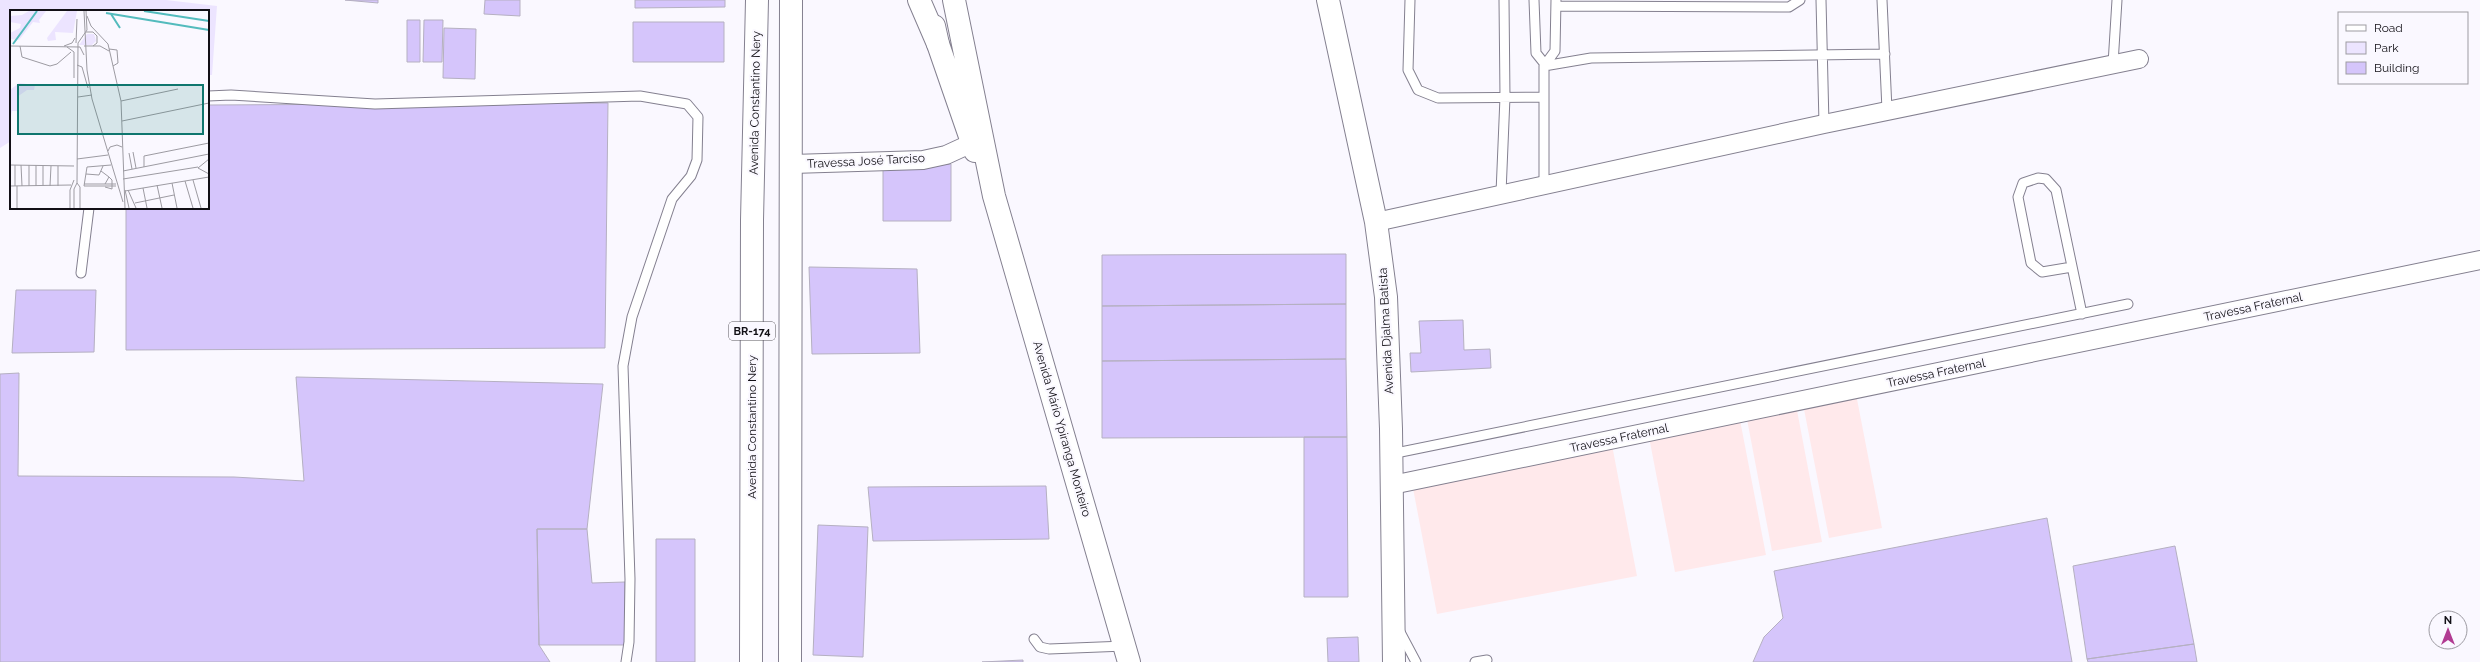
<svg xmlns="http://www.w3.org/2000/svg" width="2480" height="662" viewBox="0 0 2480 662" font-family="Raleway,sans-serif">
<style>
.education{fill:#ffe9eb}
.green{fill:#ece4ff}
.building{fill:#d5c5fb;stroke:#b5b0c1}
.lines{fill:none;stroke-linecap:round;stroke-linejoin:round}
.service-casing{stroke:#848090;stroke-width:11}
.minor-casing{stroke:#848090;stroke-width:20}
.secondary-casing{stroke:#848090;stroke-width:24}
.trunk-casing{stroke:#848090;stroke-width:24}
.service{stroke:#fff;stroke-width:9}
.minor{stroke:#fff;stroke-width:18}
.secondary{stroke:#fff;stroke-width:22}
.trunk{stroke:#fff;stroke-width:22}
.labels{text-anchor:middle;stroke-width:4;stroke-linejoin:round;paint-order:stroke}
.shield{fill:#faf8ff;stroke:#58565c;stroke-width:1}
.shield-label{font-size:11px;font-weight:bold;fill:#121016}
.street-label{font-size:12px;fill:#121016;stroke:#faf8ff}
.inset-river{fill:none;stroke:#53bbbd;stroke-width:2}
.inset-road{fill:none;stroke:#9d9ba2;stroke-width:1}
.view{fill:#0f766e;fill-opacity:0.15;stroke:#0f766e;stroke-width:2}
.inset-edge{fill:none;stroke:#121016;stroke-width:2}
</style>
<rect width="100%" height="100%" fill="#faf8ff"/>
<!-- education -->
<path class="education" d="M1856,394L1882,528L1829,538L1803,404Z
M1796,405L1822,542L1772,551L1746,414Z
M1740,420L1766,555L1675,572L1649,437Z
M1612,445L1637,576L1437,614L1412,483Z"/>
<!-- green -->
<path class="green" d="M0,0H166L217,6L212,75H208V11H11V141L0,148Z"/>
<!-- building -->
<path class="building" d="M345,0H378V3Z
M485,0H520V16L484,14Z
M635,0H725V7L635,8Z
M407,20H420V62H407Z
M424,20H443L442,62H423Z
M633,22H724V62H633Z
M444,28L476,29L475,79L443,78Z
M608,103L605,348L126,350V208H208V105Z
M883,164H951V221H883Z
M1346,254V304L1102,306V255Z
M809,267L917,269L920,353L812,354Z
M16,290H96L94,352L12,353Z
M1346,304V359L1102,361V306Z
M1463,320L1464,350L1490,349L1491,368L1411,372L1410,353H1421L1419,321Z
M1346,359L1347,437L1102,438V361Z
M19,373L18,476L234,477L304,481L296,377L603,384L587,529H537L539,645L550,662H0V374Z
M1304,437H1347L1348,597H1304Z
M1046,486L1049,539L873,541L868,487Z
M2047,518L2072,662H1753L1764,637L1783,618L1774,571Z
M818,525L868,527L863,657L813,655Z
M537,529H587L592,583L625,582V645H539Z
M656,539H695V662H656Z
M2175,546L2194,644L2087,659L2073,566Z
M1358,637L1359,662H1328L1327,638Z
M2194,644L2197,662H2088L2087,659Z
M1023,660V662H982Z"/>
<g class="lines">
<defs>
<path id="service" d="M1410,0L1408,70L1418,90L1438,98L1544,97
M1534,0L1536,53L1544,63
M1821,0L1824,124
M1882,0L1887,110
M1557,6L1789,7L1800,0
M2113,64L2117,0
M1544,66L1591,58L1885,54
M208,96L231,95L375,104L640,96L687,104L698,117L697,160L691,176L672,199L632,317L623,366L630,579L629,642L626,662
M1544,185V66L1555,51L1556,0
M1501,193L1505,97L1504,0
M2072,267L2042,272L2031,263L2018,197L2023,183L2038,178L2046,179L2056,190L2082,314
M81,273L89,208
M1391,454L2128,304
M1399,630L1416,662
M1034,639L1040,647L1049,649L1125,646
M1475,662L1487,660"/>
<path id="minor" d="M792,164L923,160L946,155L983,138
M1376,222L1824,124L2139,59
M1392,485L2480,260"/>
<path id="secondary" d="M954,0L994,196L1129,662
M1328,0L1376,222L1386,297L1391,429L1394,662
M934,26L938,44L975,151"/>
<path id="trunk" d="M919,0L938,44
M751,662L752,220L757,0
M790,662L791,0"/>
</defs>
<!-- service casing -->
<use href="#service" class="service-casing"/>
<!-- minor casing -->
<use href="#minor" class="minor-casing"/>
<!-- secondary casing -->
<use href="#secondary" class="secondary-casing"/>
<!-- trunk casing -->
<use href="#trunk" class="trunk-casing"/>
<!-- service -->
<use href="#service" class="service"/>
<!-- minor -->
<use href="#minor" class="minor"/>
<!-- secondary -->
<use href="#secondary" class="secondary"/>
<!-- trunk -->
<use href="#trunk" class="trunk"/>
</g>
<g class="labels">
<!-- shield labels -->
<rect class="shield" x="729" y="322" width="46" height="18" rx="3"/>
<g class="shield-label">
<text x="752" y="335">BR-174</text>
</g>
<!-- street labels -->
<g class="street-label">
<text transform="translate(755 103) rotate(-89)" y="4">Avenida Constantino Nery</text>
<text transform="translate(866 161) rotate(-3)" y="4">Travessa José Tarciso</text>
<text transform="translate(2253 307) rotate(-12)" y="4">Travessa Fraternal</text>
<text transform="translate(1386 331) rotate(-93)" y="4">Avenida Djalma Batista</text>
<text transform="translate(1936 373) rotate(-12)" y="4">Travessa Fraternal</text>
<text transform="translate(752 427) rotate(-90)" y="4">Avenida Constantino Nery</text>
<text transform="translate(1062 429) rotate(74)" y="4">Avenida Mário Ypiranga Monteiro</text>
<text transform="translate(1619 438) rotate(-12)" y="4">Travessa Fraternal</text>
</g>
</g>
<!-- overview -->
<g transform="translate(10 10)">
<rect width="199" height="199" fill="#faf8ff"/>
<path d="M19,1H36L29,10L30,13L23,12L9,30L0,29V23L10,18L11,14L0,12V6L12,5ZM57,1H67L63,23L45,22L46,30L38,31L37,28ZM77,24H84L86,31L82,35H69ZM9,73L25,75L24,80H17L7,87V101H2L0,112V80Z" fill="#ece4ff"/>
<path class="inset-river" d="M134,1L199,11M96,3L199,20M101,4L110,18M3,34L27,1"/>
<path class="inset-road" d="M74,1L77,60L82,89L113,192M77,6L81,16L98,34L111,91L115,198M76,22H83L87,26V33L83,36M66,33L67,9M0,36L70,37L74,45M10,36L12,47L40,56L47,54L61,42M54,36L62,33L65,28M74,36H90L99,41M57,37L64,42V68M99,39L107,40L108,53L103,56M67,55L72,57L78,78M68,87L82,85M111,91L168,79M112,111L199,93M98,141L100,137L107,135L112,137M123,142L126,158M119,143L122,159M67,149L98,145M199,149L188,158L199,164M0,155L64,156M11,155L12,176M19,155V176M26,155V176M48,156V176M134,157V146L199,133M91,161L99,167L95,174M113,161L199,144M76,164L89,165L93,156M113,169L188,157M183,170L191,198M175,171L183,198M162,173L167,198M74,174H106M147,175L152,198M0,176L61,175M5,176V155M33,176V155M40,176L41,156M74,176L77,157L101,155M74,176H106M95,177L102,179V170L99,167M133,178L137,198M115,180L119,198M118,180L126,198M115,181L199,167M125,193L164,185M7,198V176M60,198V180L64,170M64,198V179L67,173M70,198V177L67,173L68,33L77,20L76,1"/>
<path class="view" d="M8,75H193V124H8Z"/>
<rect width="199" height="199" class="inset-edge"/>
</g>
<!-- legend -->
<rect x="2338" y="12" width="130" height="72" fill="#faf8ff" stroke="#9d9ba2"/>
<rect x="2346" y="25" width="20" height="6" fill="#ffffff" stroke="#9d9ba2"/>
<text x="2374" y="32" font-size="12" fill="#121016">Road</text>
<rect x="2346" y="42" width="20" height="12" fill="#ece4ff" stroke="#9d9ba2"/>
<text x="2374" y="52" font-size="12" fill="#121016">Park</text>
<rect x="2346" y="62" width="20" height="12" fill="#d5c5fb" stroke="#9d9ba2"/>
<text x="2374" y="72" font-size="12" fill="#121016">Building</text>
<!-- north arrow -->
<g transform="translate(2448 630)"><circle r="19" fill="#faf8ff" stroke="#9d9ba2"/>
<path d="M0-3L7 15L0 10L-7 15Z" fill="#b13b92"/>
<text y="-6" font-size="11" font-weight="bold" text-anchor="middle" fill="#121016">N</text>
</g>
</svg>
